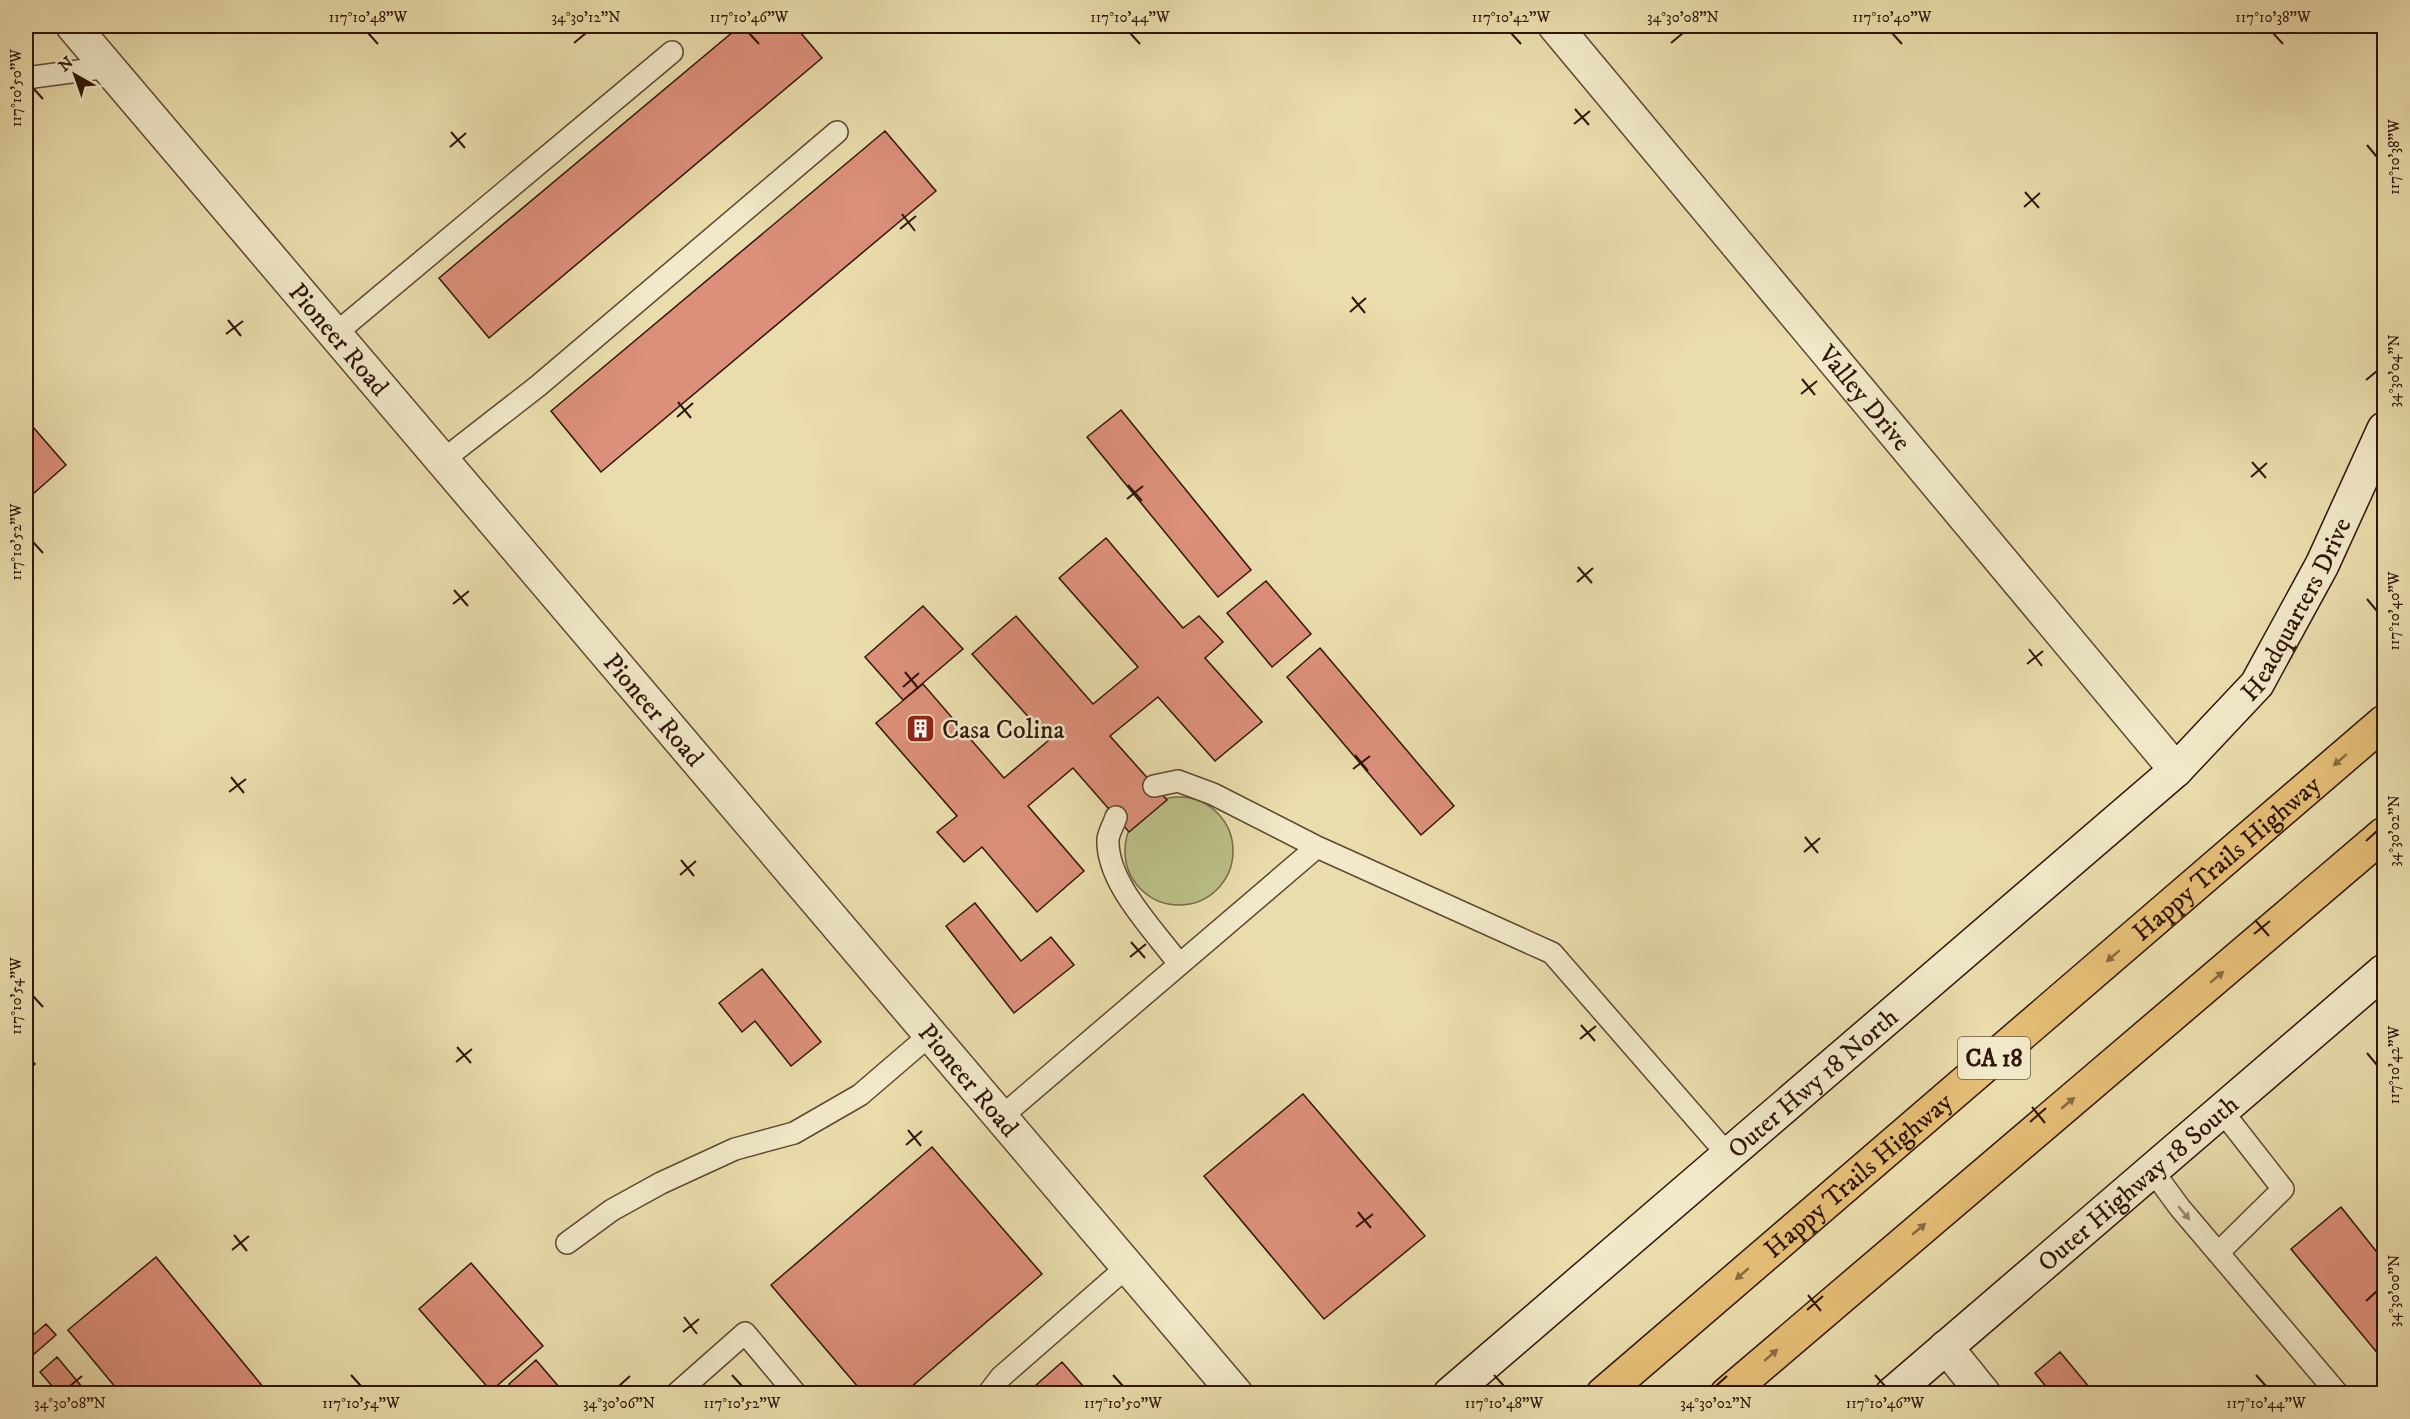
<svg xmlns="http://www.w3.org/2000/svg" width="2410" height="1419" viewBox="0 0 2410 1419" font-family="'IM FELL DW Pica',serif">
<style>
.green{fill:#bbc087;stroke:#766a48;stroke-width:1.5}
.building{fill:#dc8f7a;stroke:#30150a;stroke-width:1.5}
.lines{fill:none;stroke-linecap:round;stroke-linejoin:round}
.lane-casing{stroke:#5e4732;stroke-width:24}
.street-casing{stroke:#5e4732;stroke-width:36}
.secondary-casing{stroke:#30150a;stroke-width:36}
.primary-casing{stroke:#30150a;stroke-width:36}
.lane{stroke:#f1e9c9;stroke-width:21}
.street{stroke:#f1e9c9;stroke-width:33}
.secondary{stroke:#f1e9c9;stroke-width:33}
.primary{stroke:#e5be76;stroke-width:33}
.oneway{fill:#8a6a40}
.oneway2{fill:#9a8a73}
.ticks{fill:none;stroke:#30150a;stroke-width:2}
.labels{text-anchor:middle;stroke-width:5;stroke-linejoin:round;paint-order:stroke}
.shield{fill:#f1e9c9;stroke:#6a5543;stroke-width:1.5}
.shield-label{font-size:24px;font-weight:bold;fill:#30150a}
.street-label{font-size:26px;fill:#30150a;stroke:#f1e9c9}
.poi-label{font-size:26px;fill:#30150a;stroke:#f1e9c9;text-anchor:start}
.neatline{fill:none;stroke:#30150a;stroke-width:2}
.ticks-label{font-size:15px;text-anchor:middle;fill:#30150a}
</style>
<rect width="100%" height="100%" fill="#eaddac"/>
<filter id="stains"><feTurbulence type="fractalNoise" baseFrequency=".00333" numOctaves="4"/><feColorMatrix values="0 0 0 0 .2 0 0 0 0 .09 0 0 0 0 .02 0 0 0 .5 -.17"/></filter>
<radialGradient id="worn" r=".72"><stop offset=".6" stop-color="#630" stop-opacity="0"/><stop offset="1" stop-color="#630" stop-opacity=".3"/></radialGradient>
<!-- green -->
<path class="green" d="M1125 851a54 54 0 1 1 108 0a54 54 0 1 1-108 0Z"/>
<!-- building -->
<path class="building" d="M740,26H795L822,58L489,338L439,278Z
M885,131L936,191L601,472L551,411Z
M1121,410L1251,570L1218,597L1087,437Z
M26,419L66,465L26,500Z
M1106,538L1183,628L1199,616L1223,642L1205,658L1262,722L1215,761L1158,697L1110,736L1167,800L1129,832L1073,768L1028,806L1084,871L1037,912L982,847L964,862L937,832L957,816L876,723L923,684L1004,778L1049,740L972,654L1016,616L1093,704L1138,667L1059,578Z
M1266,581L1311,634L1272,667L1227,613Z
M923,606L963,649L903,700L865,657Z
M1320,648L1454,806L1421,835L1287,677Z
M975,903L1021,961L1051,937L1074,965L1014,1013L946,926Z
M762,969L821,1042L791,1066L755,1021L742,1032L719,1003Z
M26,1053L35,1064L26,1073Z
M1303,1094L1425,1236L1324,1319L1204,1176Z
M932,1147L1042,1274L903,1394H864L771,1285Z
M2341,1207L2384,1261V1361L2291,1249Z
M156,1257L269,1394H121L68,1330Z
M471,1263L543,1346L491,1391L419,1309Z
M46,1324L56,1335L26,1361V1341Z
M2060,1352L2095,1394H2052L2035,1373Z
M57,1357L88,1394H59L40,1372Z
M536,1360L565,1394H516L509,1384Z
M1062,1362L1090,1394H1026Z"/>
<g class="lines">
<defs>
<path id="lane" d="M26,78L108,67
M335,334L672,52
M443,460L538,386L837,132
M1154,786L1178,781L1213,794L1317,847
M1116,817C1114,824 1109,832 1108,839C1106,883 1155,931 1179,964
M1001,1117L1317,847L1552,953L1728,1155
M2152,1170L2180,1208L2338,1394
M567,1243L612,1210L661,1183L735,1149L794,1133L860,1095L931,1034
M2218,1253L2283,1189L2222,1111
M676,1394L745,1333L796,1394
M988,1394L1001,1377L1128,1266"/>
<g id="street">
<path id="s1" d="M73,26L1236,1394"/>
<path id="s2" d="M1555,26L2176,770"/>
<path d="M1946,1347L1984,1394"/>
</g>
<g id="secondary">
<path id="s3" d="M1450,1394L2176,770L2257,684L2322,565L2384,429"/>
<path id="s4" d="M1892,1394L2384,971"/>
</g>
<g id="primary">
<path id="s5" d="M1603,1394L2384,722"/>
<path d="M1727,1394L2384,834"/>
</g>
</defs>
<!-- lane casing -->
<use href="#lane" class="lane-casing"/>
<!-- street casing -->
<use href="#street" class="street-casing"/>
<!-- secondary casing -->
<use href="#secondary" class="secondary-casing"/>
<!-- primary casing -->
<use href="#primary" class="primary-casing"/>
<!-- lane -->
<use href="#lane" class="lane"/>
<!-- street -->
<use href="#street" class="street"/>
<!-- secondary -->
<use href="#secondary" class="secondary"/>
<!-- primary -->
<use href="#primary" class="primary"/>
</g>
<!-- one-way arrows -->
<defs><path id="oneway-solid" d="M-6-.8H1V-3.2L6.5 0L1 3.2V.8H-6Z" transform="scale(1.5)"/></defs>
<g class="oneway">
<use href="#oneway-solid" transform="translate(2340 760) rotate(139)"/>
<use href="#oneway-solid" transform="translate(2113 956) rotate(139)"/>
<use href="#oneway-solid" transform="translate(2217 977) rotate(-40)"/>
<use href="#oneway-solid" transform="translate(2068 1103) rotate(-40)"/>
<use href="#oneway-solid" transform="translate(1919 1229) rotate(-40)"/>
<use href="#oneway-solid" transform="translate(1742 1274) rotate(139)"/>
<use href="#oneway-solid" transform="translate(1771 1355) rotate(-41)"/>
</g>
<use class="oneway2" href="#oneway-solid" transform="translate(2184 1213) rotate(50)"/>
<!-- ticks -->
<path class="ticks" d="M368,33L378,44M749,33L759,44M1130,33L1140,44M1511,33L1521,44M1892,33L1902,44M2273,33L2283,44M574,43L586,33M1671,43L1683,33M33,88L43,99M1575,109L1589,125M1574,124L1590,111M451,132L465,148M2367,145L2377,157M450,147L466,133M2025,192L2039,208M2024,207L2040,193M902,214L915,231M900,229L916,216M1352,297L1365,313M1350,312L1366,298M228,320L241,336M226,334L243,321M1802,379L1815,395M2366,380L2377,371M1801,394L1817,381M678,402L691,418M677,417L693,403M2252,462L2266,478M2251,477L2267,463M1128,485L1142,501M1127,499L1143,486M33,542L43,553M1578,567L1592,583M1577,582L1593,568M454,590L468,606M2367,599L2377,611M453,604L469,591M2029,649L2042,666M2027,664L2043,651M905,672L918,688M903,687L919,673M1355,755L1368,771M1353,769L1370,756M231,777L244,793M229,792L246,779M1805,837L1818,853M2366,841L2377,831M1804,852L1820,838M681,860L694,876M680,875L696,861M2255,920L2269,936M2254,934L2270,921M1131,942L1145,958M1130,957L1146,944M33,996L43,1007M1581,1025L1595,1041M1580,1039L1596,1026M457,1047L471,1063M2367,1053L2377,1065M456,1062L472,1049M2032,1107L2045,1123M2030,1122L2046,1108M908,1130L921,1146M906,1145L922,1131M1358,1212L1371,1228M1356,1227L1373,1214M234,1235L247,1251M232,1250L249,1236M1808,1295L1821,1311M2366,1301L2377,1291M1807,1310L1823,1296M684,1317L697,1334M683,1332L699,1319M351,1375L361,1386M732,1375L742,1386M1113,1375L1123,1386M1494,1375L1504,1386M1875,1375L1885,1386M2256,1375L2266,1386M70,1386L82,1376M619,1386L630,1376M1716,1386L1727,1376"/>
<!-- icons -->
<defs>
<symbol id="building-square" viewBox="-11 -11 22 22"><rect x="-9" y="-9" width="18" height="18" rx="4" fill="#8f2418" stroke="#f1e9c9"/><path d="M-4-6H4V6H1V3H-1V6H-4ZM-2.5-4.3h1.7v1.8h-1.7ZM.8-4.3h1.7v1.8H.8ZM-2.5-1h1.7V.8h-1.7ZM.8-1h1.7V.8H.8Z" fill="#fff"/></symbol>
</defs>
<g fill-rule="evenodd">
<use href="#building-square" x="904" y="712" width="33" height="33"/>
</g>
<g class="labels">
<!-- shield labels -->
<rect class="shield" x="1958" y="1037" width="72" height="42" rx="4.5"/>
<g class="shield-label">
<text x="1994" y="1066">CA 18</text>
</g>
<!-- street labels -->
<g class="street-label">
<text dy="9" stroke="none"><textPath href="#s1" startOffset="411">Pioneer Road</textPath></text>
<text dy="9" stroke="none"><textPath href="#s2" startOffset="484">Valley Drive</textPath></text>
<text dy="9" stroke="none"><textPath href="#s3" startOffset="1160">Headquarters Drive</textPath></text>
<text dy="9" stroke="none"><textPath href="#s1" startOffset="897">Pioneer Road</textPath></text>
<text dy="9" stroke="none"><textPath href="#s5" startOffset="822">Happy Trails Highway</textPath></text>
<text dy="9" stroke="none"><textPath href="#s1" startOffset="1383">Pioneer Road</textPath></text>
<text dy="9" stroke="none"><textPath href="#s3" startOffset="478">Outer Hwy 18 North</textPath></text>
<text dy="9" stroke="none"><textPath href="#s5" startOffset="336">Happy Trails Highway</textPath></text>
<text dy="9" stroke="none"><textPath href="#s4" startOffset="324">Outer Highway 18 South</textPath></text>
</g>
<!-- poi labels -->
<g class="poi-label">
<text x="942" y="738">Casa Colina</text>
</g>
</g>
<!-- margin -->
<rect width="2410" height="1419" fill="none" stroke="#eaddac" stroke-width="66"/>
<!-- north arrow -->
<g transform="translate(75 75) rotate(320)" stroke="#f1e9c9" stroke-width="4.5" paint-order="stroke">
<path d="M0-4.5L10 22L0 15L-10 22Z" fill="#30150a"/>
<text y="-9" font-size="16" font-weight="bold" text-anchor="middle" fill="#30150a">N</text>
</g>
<rect x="33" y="33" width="2344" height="1353" class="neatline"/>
<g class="ticks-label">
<text x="368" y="22">117°10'48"W</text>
<text x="586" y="22">34°30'12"N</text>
<text x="749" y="22">117°10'46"W</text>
<text x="1130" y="22">117°10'44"W</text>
<text x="1511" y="22">117°10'42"W</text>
<text x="1683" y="22">34°30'08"N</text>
<text x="1892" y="22">117°10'40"W</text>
<text x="2273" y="22">117°10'38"W</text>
<text transform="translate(16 88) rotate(-90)" y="5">117°10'50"W</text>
<text transform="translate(2394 157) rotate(-90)" y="5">117°10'38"W</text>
<text transform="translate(2394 371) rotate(-90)" y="5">34°30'04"N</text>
<text transform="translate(16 542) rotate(-90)" y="5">117°10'52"W</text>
<text transform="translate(2394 611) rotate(-90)" y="5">117°10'40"W</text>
<text transform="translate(2394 831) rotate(-90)" y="5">34°30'02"N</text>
<text transform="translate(16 996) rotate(-90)" y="5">117°10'54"W</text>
<text transform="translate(2394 1065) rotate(-90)" y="5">117°10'42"W</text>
<text transform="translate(2394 1291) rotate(-90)" y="5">34°30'00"N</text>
<text x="70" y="1408">34°30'08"N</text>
<text x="361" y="1408">117°10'54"W</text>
<text x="619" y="1408">34°30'06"N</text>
<text x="742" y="1408">117°10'52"W</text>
<text x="1123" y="1408">117°10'50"W</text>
<text x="1504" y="1408">117°10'48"W</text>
<text x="1716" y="1408">34°30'02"N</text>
<text x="1885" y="1408">117°10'46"W</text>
<text x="2266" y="1408">117°10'44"W</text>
</g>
<rect width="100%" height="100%" filter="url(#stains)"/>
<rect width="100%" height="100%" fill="url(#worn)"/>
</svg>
